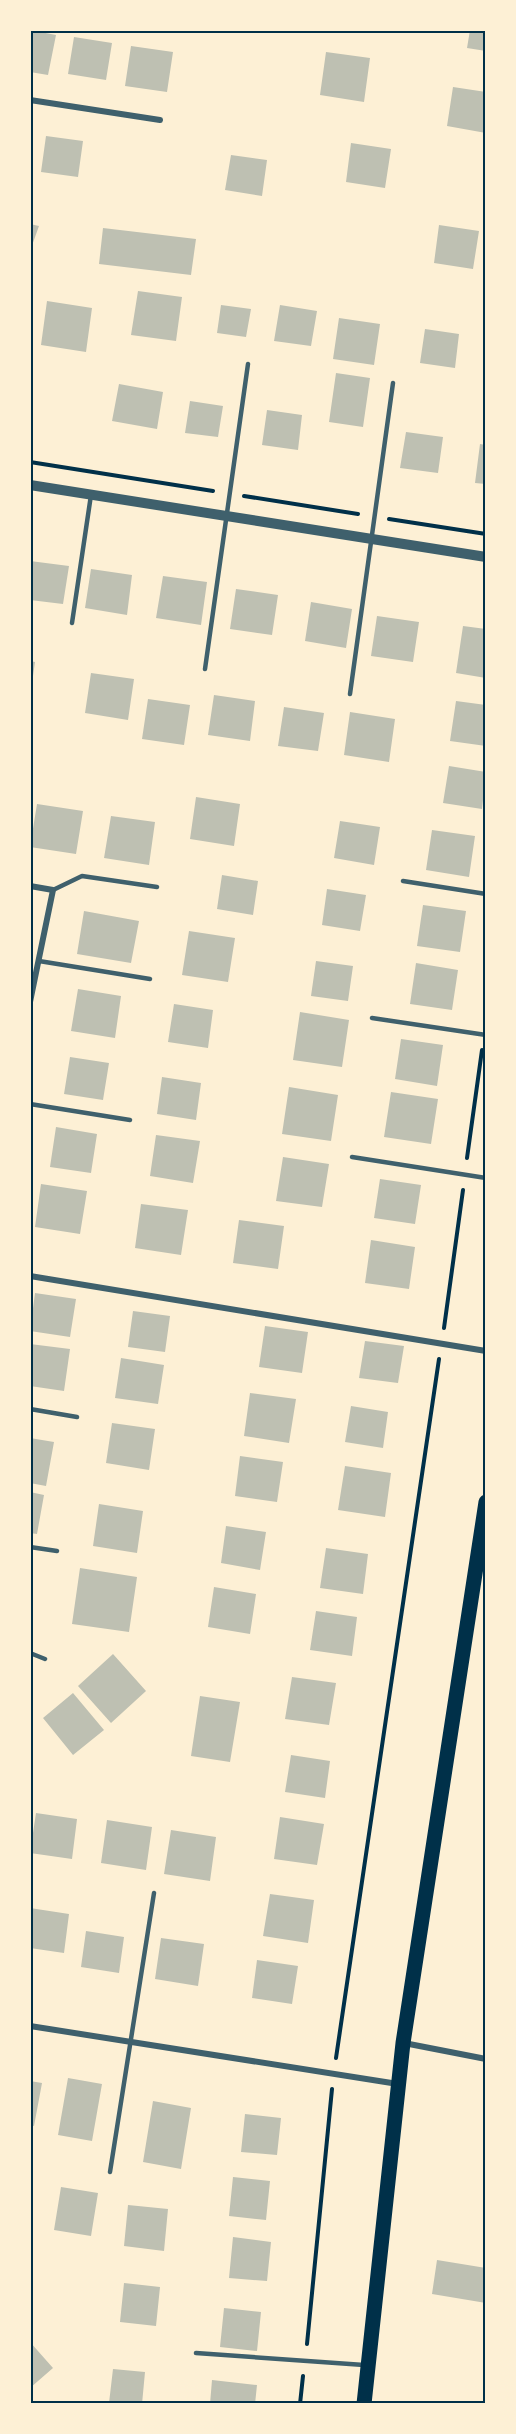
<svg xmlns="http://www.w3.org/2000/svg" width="516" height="2434" viewBox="0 0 516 2434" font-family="Georgia,serif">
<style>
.building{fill:#bec0b2}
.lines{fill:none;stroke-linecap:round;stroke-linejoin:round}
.path{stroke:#003049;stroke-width:4}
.service{stroke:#3f606c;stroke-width:4.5}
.minor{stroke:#3f606c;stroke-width:6}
.tertiary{stroke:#3f606c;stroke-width:10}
.primary{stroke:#003049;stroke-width:15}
.neatline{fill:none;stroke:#003049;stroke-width:2}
</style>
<rect width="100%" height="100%" fill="#fdf0d5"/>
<!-- building -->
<path class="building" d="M30,30L56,35L48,75L30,72Z
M470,30H486V51L467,48Z
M74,37L112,43L106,80L68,74Z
M131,46L173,52L167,92L125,86Z
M326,52L370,58L364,102L320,95Z
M453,87L486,92V133L447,126Z
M46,136L83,141L78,177L41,172Z
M351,143L391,149L385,188L346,182Z
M231,155L267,160L262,196L225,190Z
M30,224L39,226L30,251Z
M439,225L479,231L473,269L434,263Z
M103,228L196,239L191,275L99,264Z
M138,291L182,297L176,341L131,335Z
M47,301L92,308L86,352L41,345Z
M221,305L251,309L246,337L217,333Z
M280,305L317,311L311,346L274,341Z
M339,318L380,324L374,365L333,359Z
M425,329L459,334L455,368L420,363Z
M336,373L370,378L363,427L329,422Z
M119,384L163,392L157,429L112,421Z
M190,401L223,406L218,437L185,433Z
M267,410L302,415L298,450L262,445Z
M406,432L443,437L438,473L400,468Z
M480,444L486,445V484L475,483Z
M30,561L69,566L63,604L30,600Z
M91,569L132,575L127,615L85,608Z
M163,576L207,582L201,625L156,618Z
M236,589L278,595L272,635L230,629Z
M311,602L352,609L346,648L305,641Z
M377,616L419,622L413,662L371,656Z
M463,626L486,629V678L456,673Z
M30,661L35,662L31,690H30Z
M91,673L134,679L128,720L85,713Z
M214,695L255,701L250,741L208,735Z
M148,699L190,705L184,745L142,739Z
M456,701L486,705V746L450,741Z
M284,707L324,713L318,751L278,746Z
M350,712L395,719L389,762L344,755Z
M449,766L486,772L482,809L443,803Z
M196,797L240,804L234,846L190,839Z
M37,804L83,811L76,854L30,847Z
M111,816L155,822L149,865L104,858Z
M340,821L380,827L374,865L334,858Z
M432,830L475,836L469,877L426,870Z
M222,875L258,881L253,915L217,909Z
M327,889L366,895L360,931L322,925Z
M423,905L466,911L460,952L417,946Z
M84,911L139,921L131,963L77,954Z
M189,931L235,938L228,982L182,975Z
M316,961L353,966L348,1001L311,996Z
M416,963L458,970L452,1010L410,1004Z
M78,989L121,996L115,1038L71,1031Z
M174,1004L213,1010L208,1048L168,1042Z
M300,1012L349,1020L342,1067L293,1060Z
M401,1039L443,1045L437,1086L395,1079Z
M70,1057L109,1063L103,1100L64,1094Z
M162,1077L201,1083L196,1120L157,1114Z
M289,1087L338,1095L331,1141L282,1134Z
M391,1092L438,1099L431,1144L384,1137Z
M56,1127L97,1134L91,1173L50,1167Z
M156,1135L200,1141L193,1183L150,1176Z
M283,1157L329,1164L322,1207L276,1201Z
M380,1179L421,1185L415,1224L374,1218Z
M41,1184L87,1191L80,1234L35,1227Z
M141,1204L188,1210L181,1255L135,1248Z
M239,1220L284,1226L278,1269L233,1263Z
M371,1240L415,1247L409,1289L365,1283Z
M35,1293L76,1299L70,1337L30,1331Z
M133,1311L170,1316L165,1352L128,1347Z
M265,1326L308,1332L302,1373L259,1367Z
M365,1341L404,1346L398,1383L359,1378Z
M30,1344L70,1349L64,1391L30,1386Z
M121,1358L164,1365L158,1404L115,1398Z
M250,1393L296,1399L289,1443L244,1436Z
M351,1406L388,1412L383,1448L345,1442Z
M112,1423L155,1429L149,1470L106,1463Z
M30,1438L54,1442L46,1486L30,1483Z
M240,1456L283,1462L277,1502L235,1496Z
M345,1466L391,1473L385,1517L338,1510Z
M30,1492L44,1495L37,1534L30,1533Z
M99,1504L143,1511L137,1553L93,1546Z
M226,1526L266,1532L260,1570L221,1563Z
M326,1548L368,1554L363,1594L320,1588Z
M80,1568L137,1577L129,1632L72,1624Z
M214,1587L256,1594L250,1634L208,1627Z
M316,1611L357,1617L352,1656L310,1650Z
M113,1654L146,1691L111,1723L78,1686Z
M292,1677L336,1683L329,1725L285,1719Z
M73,1693L104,1730L73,1755L43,1718Z
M200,1696L240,1702L230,1762L191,1756Z
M291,1755L330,1761L325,1798L285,1792Z
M36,1813L77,1819L72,1859L30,1853Z
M280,1817L324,1824L317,1865L274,1859Z
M107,1820L152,1827L146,1870L101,1863Z
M171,1830L216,1837L210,1881L164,1874Z
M270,1894L314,1900L308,1943L263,1936Z
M30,1908L69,1914L64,1953L30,1948Z
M86,1931L124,1937L119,1973L81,1967Z
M161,1938L204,1944L198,1986L155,1979Z
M257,1960L298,1966L292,2004L252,1998Z
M68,2078L102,2084L92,2141L58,2135Z
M30,2081L42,2083L34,2126L30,2125Z
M153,2101L191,2108L181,2169L143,2162Z
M245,2114L281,2118L277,2155L241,2152Z
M233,2177L270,2181L266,2220L229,2216Z
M61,2187L98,2193L91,2236L54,2230Z
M128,2205L168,2209L164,2251L124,2246Z
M233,2237L271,2242L267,2281L229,2278Z
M437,2260L486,2268V2303L432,2294Z
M124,2283L160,2287L156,2326L120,2322Z
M224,2308L261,2312L257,2351L220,2347Z
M30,2342L53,2368L30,2388Z
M113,2369L145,2372L142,2404L109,2403Z
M212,2380L257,2385L255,2404H210Z"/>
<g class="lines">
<!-- path -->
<path class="path" d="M30,462L213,491
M244,496L358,514
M389,519L486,534
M467,1158L482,1050
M444,1328L463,1190
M336,2058L439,1359
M307,2344L332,2089
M300,2404L303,2376"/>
<!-- service -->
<path class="service" d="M72,623L91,495
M205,669L248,364
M350,694L393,383
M403,881L486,894
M53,890L82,876L157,887
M39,961L150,979
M372,1018L486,1035
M30,1104L130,1120
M352,1157L486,1178
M30,1409L77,1417
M30,1547L57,1551
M30,1653L45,1659
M110,2172L154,1893
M196,2353L364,2365"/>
<!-- minor -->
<path class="minor" d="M30,100L160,120
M30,886L53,890L30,1002
M30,1276L486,1351
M30,2026L398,2084
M404,2043L486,2059"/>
<!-- tertiary -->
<path class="tertiary" d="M30,485L486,557"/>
<!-- primary -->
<path class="primary" d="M364,2404L403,2043L486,1502"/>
</g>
<!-- border -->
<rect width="516" height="2434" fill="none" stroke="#fdf0d5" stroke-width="63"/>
<rect x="32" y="32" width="452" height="2370" class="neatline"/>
</svg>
